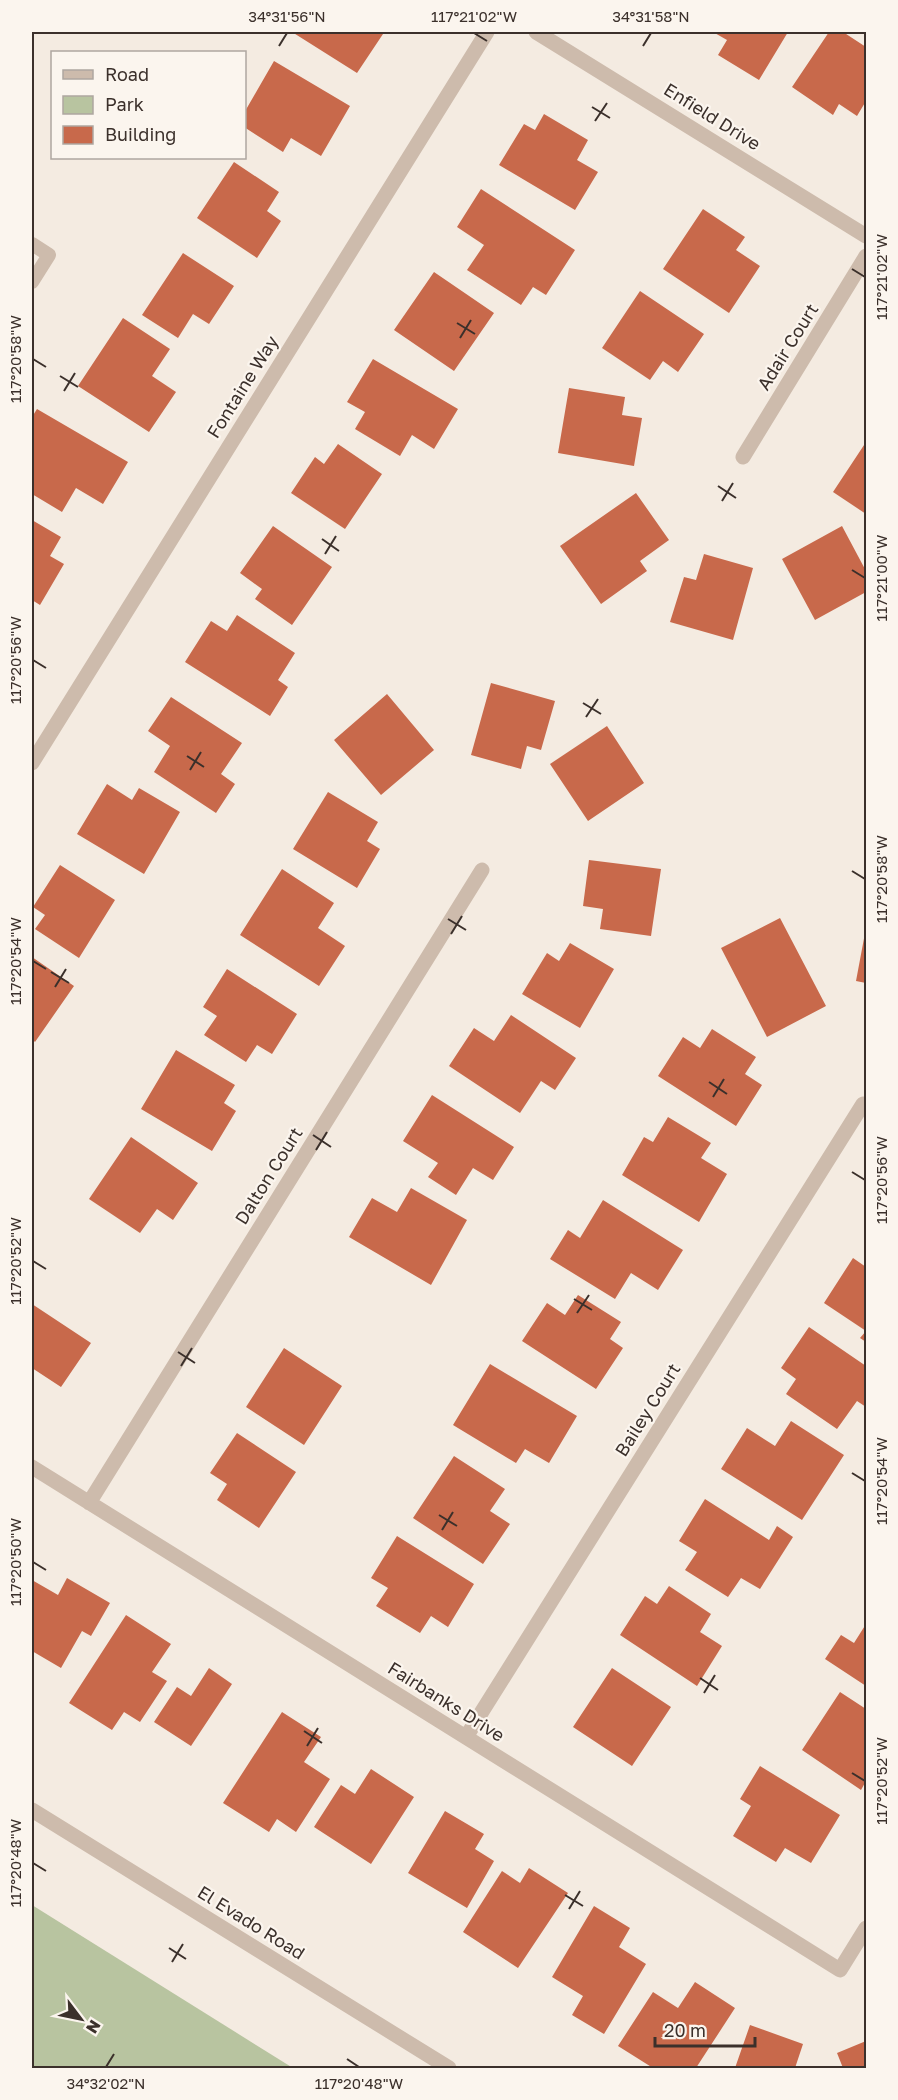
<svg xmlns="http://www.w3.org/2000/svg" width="898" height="2100" viewBox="0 0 898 2100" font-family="'Golos Text',sans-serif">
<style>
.green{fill:#b8c4a0}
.building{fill:#c8694b}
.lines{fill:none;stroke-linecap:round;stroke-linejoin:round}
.service{stroke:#cdbbac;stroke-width:14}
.minor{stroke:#cdbbac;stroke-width:15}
.tertiary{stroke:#cdbbac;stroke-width:15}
.ticks{fill:none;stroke:#3b302b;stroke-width:2}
.labels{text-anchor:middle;stroke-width:4.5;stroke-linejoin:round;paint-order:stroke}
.street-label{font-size:18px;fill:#3b302b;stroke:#fbf5ee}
.neatline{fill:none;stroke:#3b302b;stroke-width:2}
.ticks-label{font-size:15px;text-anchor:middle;fill:#3b302b}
</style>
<rect width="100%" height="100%" fill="#f4ebe1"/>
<!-- green -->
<path class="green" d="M32,1905L293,2068H32Z"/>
<!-- building -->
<path class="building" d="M292,32H380L383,34L357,73Z
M713,32H788L759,80L718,55L727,40Z
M829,32H843L866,47V101L857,116L839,104L833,115L792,87Z
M274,61L350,106L321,156L291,138L283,152L244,127V113Z
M544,114L588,140L577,160L598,172L575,210L499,165L524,124L535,130Z
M234,162L279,192L267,211L281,221L257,258L197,218Z
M481,189L575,250L546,295L533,287L521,305L467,270L484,245L457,227Z
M703,209L745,237L736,250L760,266L729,313L663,269Z
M183,253L234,286L209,324L193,314L178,338L142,315Z
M434,272L494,313L454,371L394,330Z
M640,291L704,334L678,372L663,361L650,380L602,348Z
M123,318L170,349L152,376L176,392L149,432L78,386Z
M373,359L458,409L434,449L412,435L400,456L355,429L365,412L347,402Z
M569,388L625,397L622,415L642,418L634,466L558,453Z
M37,409L128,462L103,504L76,488L62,512L32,494V417Z
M866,442V514L833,492Z
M338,444L382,474L345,529L291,493L315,457L324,464Z
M636,493L669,540L640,561L647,571L601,604L560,546Z
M32,520L61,537L50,556L64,564L40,605L32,600Z
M273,526L332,567L292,625L255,599L262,589L240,573Z
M842,526L866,571V592L815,620L782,559Z
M704,554L753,568L733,640L670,622L684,577L696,580Z
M237,615L295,653L278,680L288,687L270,716L185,662L211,621L227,631Z
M491,683L555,701L541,750L527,746L521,769L471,755Z
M387,694L434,750L381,795L334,740Z
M171,697L242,743L221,774L235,784L216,813L154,772L170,746L148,731Z
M607,726L644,783L588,821L550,764Z
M107,784L132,800L139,788L180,812L144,874L77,834Z
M328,792L378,822L367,841L380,849L357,888L293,849Z
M589,860L661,869L651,936L600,929L603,909L583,906Z
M60,865L115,900L79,958L35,929L45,915L33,907Z
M282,869L334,903L318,928L345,946L319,986L240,935Z
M780,918L826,1006L767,1037L721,948Z
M865,933H866V983L856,981Z
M570,943L614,969L580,1028L522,994L547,953L559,961Z
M32,957L74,986L35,1042L32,1039Z
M227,969L297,1014L272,1054L257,1045L246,1062L204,1035L217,1016L203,1007Z
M511,1015L576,1058L555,1090L541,1081L520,1113L449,1066L474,1028L494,1041Z
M712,1029L756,1057L745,1074L762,1085L736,1126L658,1076L683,1037L700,1048Z
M176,1050L235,1085L224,1103L236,1111L212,1151L141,1109Z
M432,1095L514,1147L493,1180L473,1168L456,1195L428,1177L438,1163L403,1141Z
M668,1117L711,1143L701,1158L727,1174L699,1222L622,1175L644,1137L653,1142Z
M131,1137L198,1183L173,1220L157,1209L140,1233L89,1199Z
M411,1188L467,1220L431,1285L349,1237L372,1198L397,1212Z
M603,1200L683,1250L658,1290L631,1273L615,1299L550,1259L568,1230L580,1238Z
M853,1258L866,1267V1342L860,1338L866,1331L824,1303Z
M578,1295L621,1322L610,1339L623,1348L596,1389L522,1341L547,1303L565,1315Z
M32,1304L91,1343L61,1387L32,1368Z
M809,1327L866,1366V1407L857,1401L837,1429L786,1394L796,1379L781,1368Z
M284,1348L342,1386L304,1445L246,1407Z
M490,1364L577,1416L549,1463L525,1449L516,1463L453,1425Z
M791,1421L844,1455L802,1520L721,1469L747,1428L775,1446Z
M237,1433L296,1472L259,1528L217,1500L227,1484L210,1473Z
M454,1456L505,1489L490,1511L510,1524L483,1564L413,1518Z
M705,1499L769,1540L777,1526L793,1537L760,1589L741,1578L728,1597L685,1570L697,1552L679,1541Z
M397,1536L474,1584L448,1627L431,1616L420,1633L376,1606L388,1588L371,1578Z
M67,1578L110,1603L91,1636L82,1631L61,1668L32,1651V1580L58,1595Z
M669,1586L711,1614L700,1632L722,1646L697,1686L620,1635L645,1596L657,1604Z
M126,1615L171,1644L152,1672L167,1681L140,1722L124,1712L112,1730L69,1703Z
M866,1624V1686L825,1659L841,1635L854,1643Z
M209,1668L232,1684L191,1746L154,1722L177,1687L191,1696Z
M612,1668L671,1707L632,1766L573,1727Z
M840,1692L866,1709V1781L861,1790L802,1750Z
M282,1712L321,1737L304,1762L330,1779L296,1832L277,1819L269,1832L223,1803Z
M760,1766L840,1815L811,1863L785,1848L776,1862L733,1836L751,1806L740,1799Z
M371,1769L414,1797L371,1864L314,1827L341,1785L355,1794Z
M445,1811L484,1834L475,1849L494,1861L467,1908L408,1873Z
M529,1868L568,1893L518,1968L463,1932L502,1871L520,1883Z
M594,1906L630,1928L619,1947L646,1964L604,2034L572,2015L583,1996L552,1977Z
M695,1982L735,2008L696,2068H653L618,2046L653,1992L678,2008Z
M750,2025L803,2044L795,2068H735Z
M866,2041V2068H843L837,2053Z"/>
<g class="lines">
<!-- service -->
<path class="service" d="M32,244L49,255L32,282"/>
<!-- minor -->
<path class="minor" d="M536,32L866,236
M743,457L866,256
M32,763L487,32
M32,1467L840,1970L866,1928
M89,1503L482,870
M466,1737L863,1104"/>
<!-- tertiary -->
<path class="tertiary" d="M32,1810L449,2068"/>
</g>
<!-- ticks -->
<path class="ticks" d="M474,33L487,41M279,46L287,33M643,46L651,33M592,107L610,118M595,121L607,103M852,269L865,277M457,323L475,334M460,338L471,320M33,359L46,367M60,376L78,387M64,391L75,373M718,486L736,498M722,501L733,483M322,539L339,551M325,554L336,536M852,570L865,578M33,660L46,668M583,703L601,714M586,717L598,699M187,756L204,767M190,770L201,752M852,871L865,879M448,919L466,930M451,934L462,916M33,961L46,969M51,972L69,983M55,987L66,969M709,1082L727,1094M713,1097L724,1079M313,1135L331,1147M316,1150L327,1132M852,1172L865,1180M33,1261L46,1269M574,1299L592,1310M577,1313L589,1295M178,1352L195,1363M181,1366L192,1348M852,1473L865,1481M439,1515L457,1526M442,1530L453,1512M33,1562L46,1570M700,1678L718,1690M704,1693L715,1675M304,1731L322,1743M307,1746L318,1728M852,1773L865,1781M33,1863L46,1871M565,1895L583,1906M569,1909L580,1891M169,1948L186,1959M172,1962L183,1944M347,2059L359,2067M106,2067L114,2054"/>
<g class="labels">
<!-- street labels -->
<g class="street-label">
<text transform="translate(712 117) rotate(32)" y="6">Enfield Drive</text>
<text transform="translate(788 347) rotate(-58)" y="6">Adair Court</text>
<text transform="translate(243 387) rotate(-58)" y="6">Fontaine Way</text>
<text transform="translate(269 1176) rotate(-58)" y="6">Dalton Court</text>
<text transform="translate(648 1410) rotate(-58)" y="6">Bailey Court</text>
<text transform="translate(446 1702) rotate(32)" y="6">Fairbanks Drive</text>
<text transform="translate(251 1923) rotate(32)" y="6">El Evado Road</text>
</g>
</g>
<!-- border -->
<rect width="898" height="2100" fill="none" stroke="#fbf5ee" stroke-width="66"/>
<!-- legend -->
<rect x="51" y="51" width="195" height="108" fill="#fbf5ee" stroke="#aea6a0" stroke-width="1.5"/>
<rect x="63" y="70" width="30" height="9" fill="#cdbbac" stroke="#aea6a0" stroke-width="1.5"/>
<text x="105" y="81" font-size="18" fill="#3b302b">Road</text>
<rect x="63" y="96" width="30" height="18" fill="#b8c4a0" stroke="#aea6a0" stroke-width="1.5"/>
<text x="105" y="111" font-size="18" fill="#3b302b">Park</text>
<rect x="63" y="126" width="30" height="18" fill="#c8694b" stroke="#aea6a0" stroke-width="1.5"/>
<text x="105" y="141" font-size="18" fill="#3b302b">Building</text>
<!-- north arrow -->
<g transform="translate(81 2019) rotate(122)" stroke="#fbf5ee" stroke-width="4.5" paint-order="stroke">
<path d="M0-4.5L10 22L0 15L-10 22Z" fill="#3b302b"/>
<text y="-9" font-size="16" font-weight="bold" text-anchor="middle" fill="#3b302b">N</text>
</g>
<!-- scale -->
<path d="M655 2037v9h100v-9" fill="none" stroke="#3b302b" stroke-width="3"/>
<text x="664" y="2037" font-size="18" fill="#3b302b" stroke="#fbf5ee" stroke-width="4.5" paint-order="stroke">20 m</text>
<rect x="33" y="33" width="832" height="2034" class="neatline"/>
<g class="ticks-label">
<text x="287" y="22">34°31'56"N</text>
<text x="474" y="22">117°21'02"W</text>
<text x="651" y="22">34°31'58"N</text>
<text transform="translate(882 277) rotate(-90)" y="5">117°21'02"W</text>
<text transform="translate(16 359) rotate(-90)" y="5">117°20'58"W</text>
<text transform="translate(882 578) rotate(-90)" y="5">117°21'00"W</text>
<text transform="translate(16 660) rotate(-90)" y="5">117°20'56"W</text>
<text transform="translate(882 879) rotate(-90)" y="5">117°20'58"W</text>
<text transform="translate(16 961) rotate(-90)" y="5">117°20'54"W</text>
<text transform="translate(882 1180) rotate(-90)" y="5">117°20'56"W</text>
<text transform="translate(16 1261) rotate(-90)" y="5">117°20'52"W</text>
<text transform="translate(882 1481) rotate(-90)" y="5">117°20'54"W</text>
<text transform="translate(16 1562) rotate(-90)" y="5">117°20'50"W</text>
<text transform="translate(882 1781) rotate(-90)" y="5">117°20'52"W</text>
<text transform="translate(16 1863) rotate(-90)" y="5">117°20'48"W</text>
<text x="106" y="2089">34°32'02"N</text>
<text x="359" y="2089">117°20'48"W</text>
</g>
</svg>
